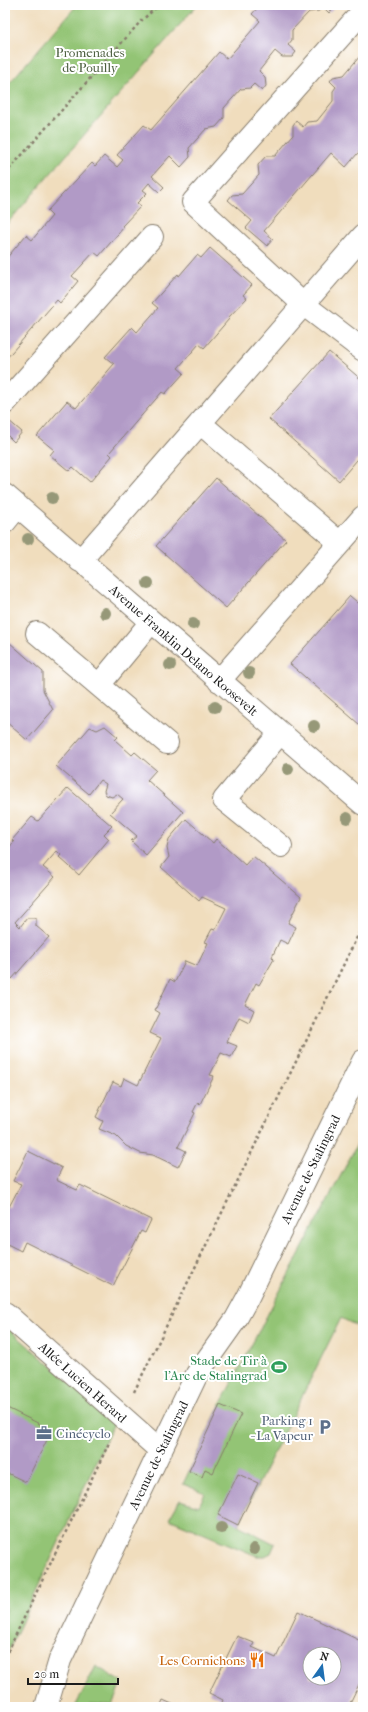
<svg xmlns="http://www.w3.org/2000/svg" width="368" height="1712" viewBox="0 0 368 1712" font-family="'IM FELL French Canon',serif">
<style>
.green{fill:#93c474;stroke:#587048}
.building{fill:#b19ac6;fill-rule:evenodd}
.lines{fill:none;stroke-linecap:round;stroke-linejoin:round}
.minor-casing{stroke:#867c6c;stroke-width:24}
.path{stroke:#867c6c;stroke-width:2.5;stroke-dasharray:3 3;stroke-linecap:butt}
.minor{stroke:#fff;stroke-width:22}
.tree{fill:#969878}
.labels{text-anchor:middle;stroke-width:4;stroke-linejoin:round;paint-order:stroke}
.park-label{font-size:13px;fill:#4c5f3f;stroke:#fff}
.street-label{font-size:13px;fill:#1c1c1c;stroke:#fff}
.leisure-label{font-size:13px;fill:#27864d;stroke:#fff;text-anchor:end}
.service-label{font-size:13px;fill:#4e5e75;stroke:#fff;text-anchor:end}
.food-label{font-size:13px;fill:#c56008;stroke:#fff;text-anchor:end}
</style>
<rect width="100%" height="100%" fill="#fff"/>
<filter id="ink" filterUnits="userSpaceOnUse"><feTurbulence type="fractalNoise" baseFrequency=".025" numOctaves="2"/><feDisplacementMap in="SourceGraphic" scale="8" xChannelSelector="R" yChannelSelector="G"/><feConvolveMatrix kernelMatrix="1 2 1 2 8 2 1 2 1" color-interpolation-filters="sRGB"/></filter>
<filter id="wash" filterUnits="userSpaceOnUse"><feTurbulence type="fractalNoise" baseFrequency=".012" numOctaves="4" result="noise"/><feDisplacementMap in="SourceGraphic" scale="16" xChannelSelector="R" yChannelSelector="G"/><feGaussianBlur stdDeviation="0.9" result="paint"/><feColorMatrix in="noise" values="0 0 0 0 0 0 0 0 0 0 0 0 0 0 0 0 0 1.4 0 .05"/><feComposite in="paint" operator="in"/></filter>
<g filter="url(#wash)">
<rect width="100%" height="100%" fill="#f0ddbd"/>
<!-- green -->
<path class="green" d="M77,5H197L5,226V88Z
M363,1133V1329L341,1318L238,1525L275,1544L271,1553L265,1556H257L169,1519L180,1500L199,1506L205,1493L183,1484L220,1405Z
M5,1326L115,1421L5,1658Z
M96,1666L122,1682L112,1705L90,1704L89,1707H75Z"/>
<g id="blocks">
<!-- building -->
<path class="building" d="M260,5H334V8L329,13L323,7L319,11L309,12L292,30V40L288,45L296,52L292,57H282L275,51L259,71L265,77L266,86L262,91L254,84L250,88L241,89L224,108V118L216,127L206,129L189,148L190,157L181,167L170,156L152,176L164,187L159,192L149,183L143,190L147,193L137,203L141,206L122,226L124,227L99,256L94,252L72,276L78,281L60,303L57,300L5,360V276L8,273L5,270V260L26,235L32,240L52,216L47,211L92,163L95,166L104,156L117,167L123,160L117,155L144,125L151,130L219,52L227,59L260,21L252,14Z
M363,43V147L346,167L331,153L264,231L273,239L267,246L246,228L252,221L228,200L232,195L242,194L259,175L258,165L266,156H275L293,135V125L296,121L303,127L307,122L317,121L333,101V91L336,87L330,81L333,77L344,75L360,56V46Z
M210,248L252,285L243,295L247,298L228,318L229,319L204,348L199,344L178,368L184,373L165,394L162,392L109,453L112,456L90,482L73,467L69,471L50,455L54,450L37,436L67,401L76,408L114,364L105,357L132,327L137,332L158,308L152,303L178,274L179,276L197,255L201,258Z
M329,352L363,381V453L339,481L269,419Z
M8,420L22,432L14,442L5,433V424Z
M216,478L286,540L226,608L156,546Z
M350,596L363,607V722L360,725L290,664Z
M9,642L43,672V690L53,710L27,740L5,721V700L7,698L5,696V647Z
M105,726L118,737L115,740L132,755L135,752L156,770L147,780L183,812L146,855L131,841L137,836L110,813L123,799L117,794L112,797L106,795L104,791L106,784L100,780L89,794L56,766L90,727L97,730Z
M68,788L112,826L104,834L109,839L79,875L59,857L61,855L57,851L43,867L55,877L15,922L20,927L27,918H36V926L49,937L12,979L5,973V857L7,855L5,852L14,842L12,840L32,817L38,821Z
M186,819L213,843L216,839L245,865L253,856L301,897L288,923L296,927L288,944L280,940L272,957L274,959L259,985L256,983L245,1005L254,1010L249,1022L239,1017L227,1042L237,1046L231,1057L221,1053L210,1075L214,1076L200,1104L198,1102L193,1112L195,1113L178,1147L186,1151L178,1167L153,1155L140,1153L126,1146L116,1136L99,1129L103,1121L96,1117L113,1082L121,1086L124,1078L138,1085L161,1038L150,1033L160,1013L155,1010L170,979L175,982L185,961L197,966L208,943L205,942L212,929L215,930L226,908L202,897L199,901L161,867L169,857L167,848L169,839Z
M28,1151L62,1168L56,1180L77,1190L80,1185L151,1220L145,1233L141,1231L113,1286L25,1242L21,1251L5,1243V1206L9,1207L21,1184L13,1181Z
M220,1405L241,1414L213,1473L205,1469L202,1477L189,1471Z
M5,1407L52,1430L26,1482L5,1472Z
M238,1474L258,1483L238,1525L218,1515Z
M298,1611L363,1642V1676L348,1707H220L223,1700L209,1693L237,1636L254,1643L252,1647L276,1658ZM310,1654H334V1678H310Z
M163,1700L179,1707H160Z"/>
</g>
</g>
<g filter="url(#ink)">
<use href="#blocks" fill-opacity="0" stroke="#867c6c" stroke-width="1"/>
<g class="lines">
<defs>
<path id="minor" d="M363,11L193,202L303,304L363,350
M5,403L152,237
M200,423L340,543
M5,495L363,804
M5,522L18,506
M80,561L363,236
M37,633L167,743
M219,681L363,517
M99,685L151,622
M280,733L224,800L281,846
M5,1313L161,1451
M46,1707L60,1660L197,1374L236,1319L248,1297L363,1061"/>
</defs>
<!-- minor casing -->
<use href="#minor" class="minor-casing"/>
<!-- path -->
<path class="path" d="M5,174L141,21L159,5
M134,1392L363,925
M5,1657L110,1441"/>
<!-- minor -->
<use href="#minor" class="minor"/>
</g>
<!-- trees -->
<g class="tree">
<circle cx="52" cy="498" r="6"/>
<circle cx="28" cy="539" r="6"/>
<circle cx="148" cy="583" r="6"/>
<circle cx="105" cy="613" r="6"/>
<circle cx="193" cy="624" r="6"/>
<circle cx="170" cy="665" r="6"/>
<circle cx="249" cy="673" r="6"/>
<circle cx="215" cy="707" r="6"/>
<circle cx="314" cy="726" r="6"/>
<circle cx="288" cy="769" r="6"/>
<circle cx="347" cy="818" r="6"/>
<circle cx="221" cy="1528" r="6"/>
<circle cx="254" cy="1549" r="6"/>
</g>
</g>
<!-- icons -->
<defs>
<symbol id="stadium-bare" viewBox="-9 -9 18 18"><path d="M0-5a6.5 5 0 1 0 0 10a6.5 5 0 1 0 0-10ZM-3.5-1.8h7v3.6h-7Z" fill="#2e9e5b" stroke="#fff" stroke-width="2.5" paint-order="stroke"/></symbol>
<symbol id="parking-bare" viewBox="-9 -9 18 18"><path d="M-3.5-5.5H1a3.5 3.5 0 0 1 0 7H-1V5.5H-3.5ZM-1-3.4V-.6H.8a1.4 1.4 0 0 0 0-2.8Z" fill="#5c6f8a" stroke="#fff" stroke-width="2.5" paint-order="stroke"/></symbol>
<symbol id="office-bare" viewBox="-9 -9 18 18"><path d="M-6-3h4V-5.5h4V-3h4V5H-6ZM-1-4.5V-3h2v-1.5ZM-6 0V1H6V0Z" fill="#5c6f8a" stroke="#fff" stroke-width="2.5" paint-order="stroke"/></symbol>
<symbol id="restaurant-bare" viewBox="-9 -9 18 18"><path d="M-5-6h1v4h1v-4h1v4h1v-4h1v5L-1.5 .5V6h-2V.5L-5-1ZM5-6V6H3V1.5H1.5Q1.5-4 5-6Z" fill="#e8710a" stroke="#fff" stroke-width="2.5" paint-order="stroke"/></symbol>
</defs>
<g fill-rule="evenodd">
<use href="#stadium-bare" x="268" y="1356" width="22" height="22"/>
<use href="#parking-bare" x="314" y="1416" width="22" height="22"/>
<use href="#office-bare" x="33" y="1422" width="22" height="22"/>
<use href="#restaurant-bare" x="246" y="1649" width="22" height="22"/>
</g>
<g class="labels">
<!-- park labels -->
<g class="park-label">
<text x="90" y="57">Promenades<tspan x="90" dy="15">de Pouilly</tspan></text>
</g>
<!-- street labels -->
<g class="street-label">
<text transform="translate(184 650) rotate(41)" y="5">Avenue Franklin Delano Roosevelt</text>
<text transform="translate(310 1169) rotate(-64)" y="5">Avenue de Stalingrad</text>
<text transform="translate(83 1382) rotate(42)" y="5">Allée Lucien Herard</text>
<text transform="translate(158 1455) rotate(-64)" y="5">Avenue de Stalingrad</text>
</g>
<!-- leisure labels -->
<g class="leisure-label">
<text x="267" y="1365">Stade de Tir à<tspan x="267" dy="15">l'Arc de Stalingrad</tspan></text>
</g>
<!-- service labels -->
<g class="service-label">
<text x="313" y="1425">Parking 1<tspan x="313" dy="15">- La Vapeur</tspan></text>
<text x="56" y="1438" text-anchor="start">Cinécyclo</text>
</g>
<!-- food labels -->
<g class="food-label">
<text x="245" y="1665">Les Cornichons</text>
</g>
</g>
<!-- margin -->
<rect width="368" height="1712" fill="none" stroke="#fff" stroke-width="20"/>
<!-- north arrow -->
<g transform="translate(322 1666) rotate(14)"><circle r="19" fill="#ffffff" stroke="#a4a4a4"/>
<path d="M0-3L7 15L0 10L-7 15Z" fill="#1f6fb2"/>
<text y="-6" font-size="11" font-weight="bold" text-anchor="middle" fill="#1c1c1c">N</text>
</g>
<!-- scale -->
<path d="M28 1678v6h90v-6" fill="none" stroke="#1c1c1c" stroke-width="2"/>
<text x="34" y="1678" font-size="12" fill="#1c1c1c" stroke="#ffffff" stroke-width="3" paint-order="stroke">20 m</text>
</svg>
